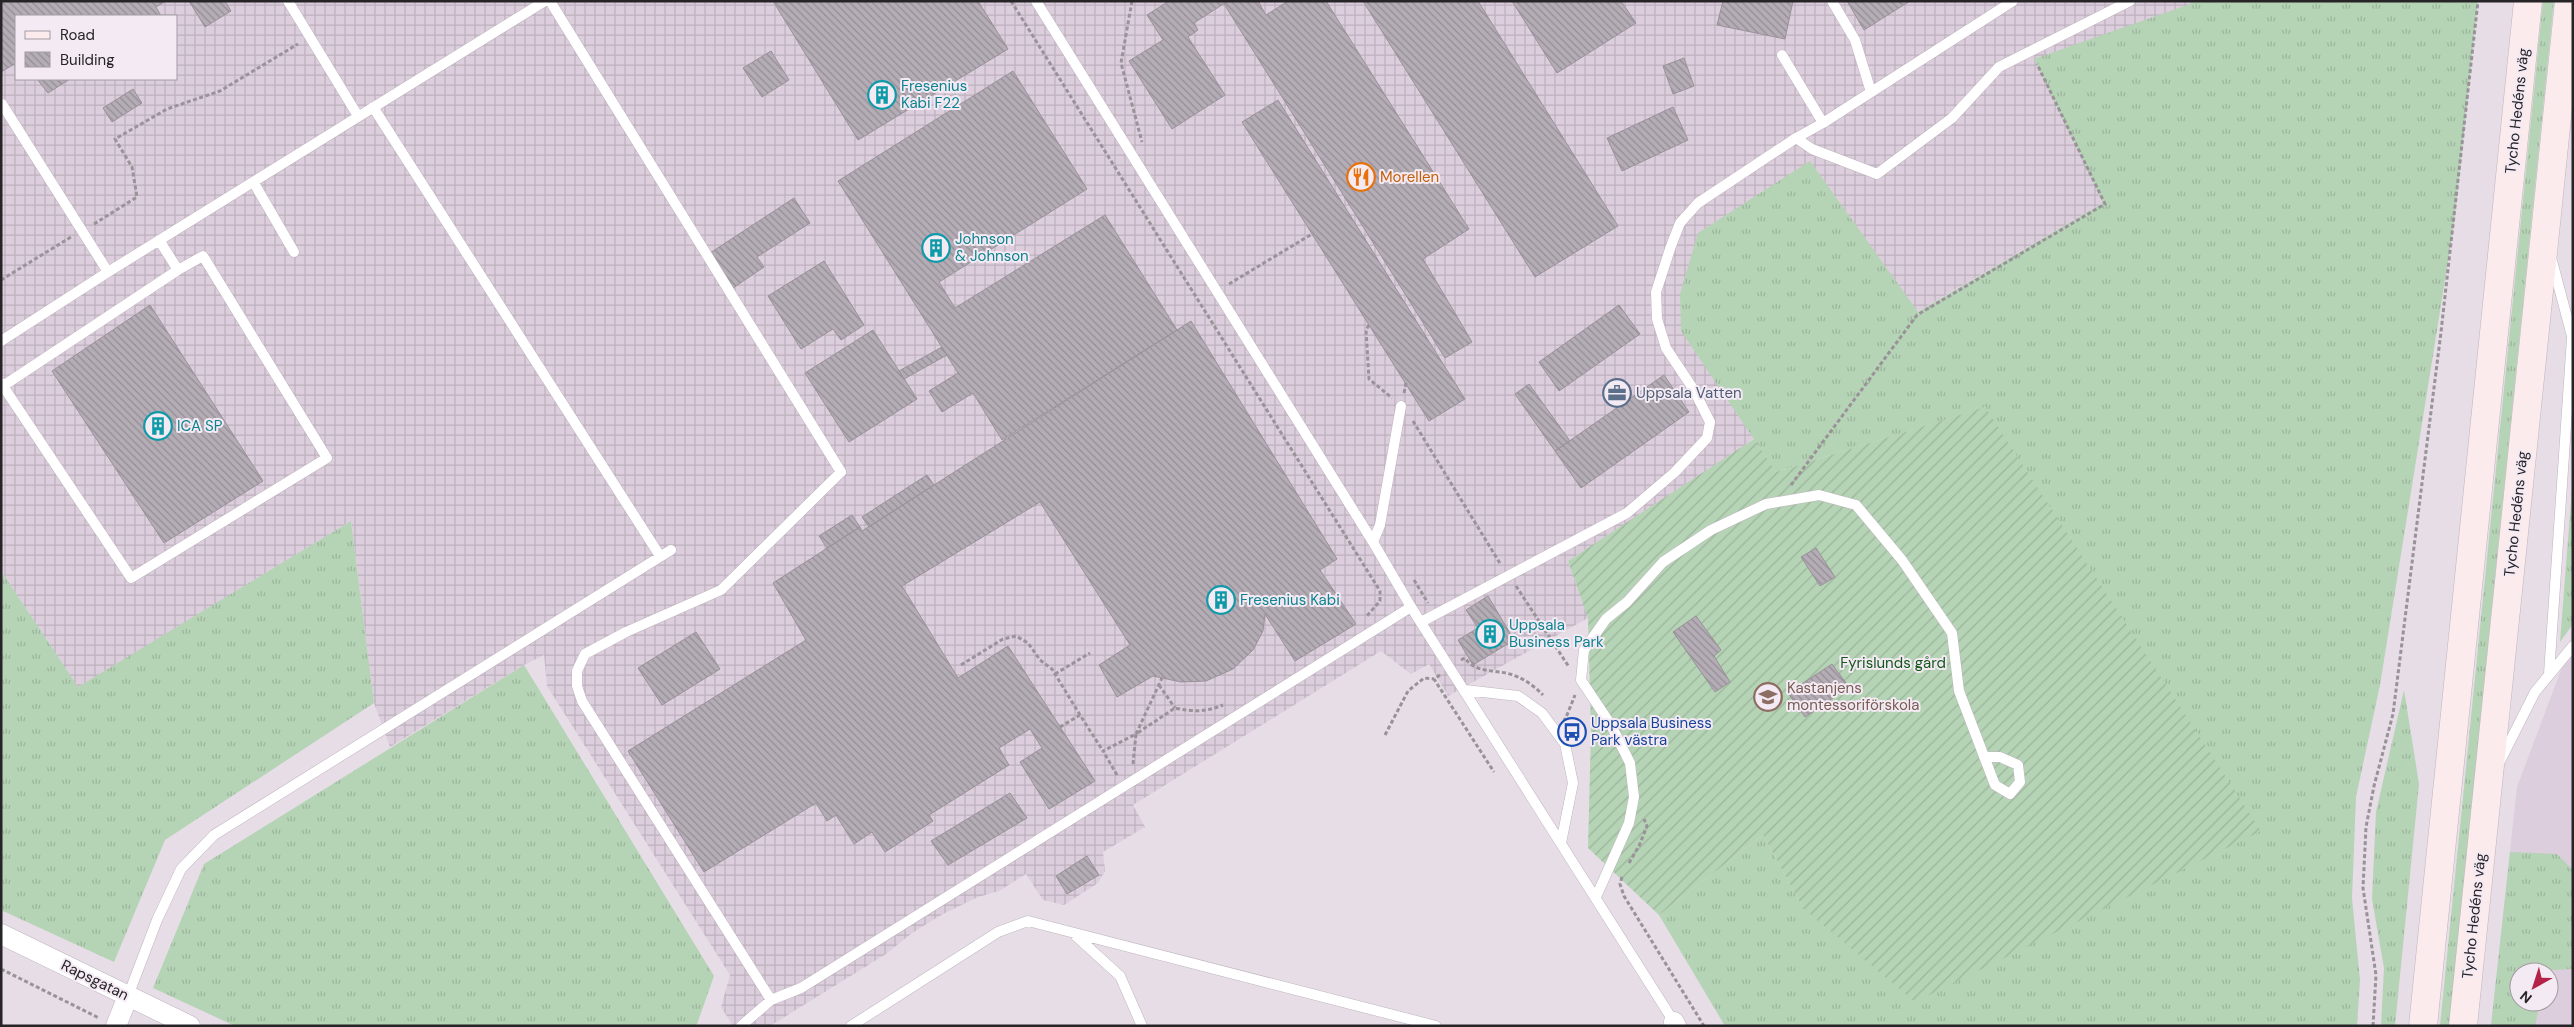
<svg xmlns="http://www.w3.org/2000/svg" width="2574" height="1027" viewBox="0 0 2574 1027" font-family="'DM Sans',sans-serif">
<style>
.built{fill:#ddcedd;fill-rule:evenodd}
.industrial{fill:url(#industrial-grid);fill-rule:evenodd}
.grass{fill:url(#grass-tufts)}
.garden{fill:url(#garden-furrows)}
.building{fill:url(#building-back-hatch);stroke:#9a929a}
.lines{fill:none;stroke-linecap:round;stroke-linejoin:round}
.lane-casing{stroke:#beb5be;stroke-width:11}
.street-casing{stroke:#beb5be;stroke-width:21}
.secondary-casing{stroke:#beb5be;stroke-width:29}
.path{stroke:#999299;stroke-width:3;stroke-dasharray:4 2.5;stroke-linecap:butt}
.lane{stroke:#fff;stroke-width:10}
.street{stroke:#fff;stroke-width:20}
.secondary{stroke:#fbebec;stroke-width:28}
.labels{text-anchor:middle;stroke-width:4;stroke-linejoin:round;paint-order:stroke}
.culture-label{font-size:15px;fill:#0d838f;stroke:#f4eaf4;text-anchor:start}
.street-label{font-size:15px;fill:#272427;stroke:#f4eaf4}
.food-label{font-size:15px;fill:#c56008;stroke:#f4eaf4;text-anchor:start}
.service-label{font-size:15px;fill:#4e5e75;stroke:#f4eaf4;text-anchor:start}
.park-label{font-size:15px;fill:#13571b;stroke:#f4eaf4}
.education-label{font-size:15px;fill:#785e54;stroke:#f4eaf4;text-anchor:start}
.transit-label{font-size:15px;fill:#164399;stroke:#f4eaf4;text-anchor:start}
</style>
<defs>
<pattern id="industrial-grid" width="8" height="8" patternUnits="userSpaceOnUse" patternTransform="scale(1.25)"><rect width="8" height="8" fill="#ddcedd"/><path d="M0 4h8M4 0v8" fill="none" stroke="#beb1be"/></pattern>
<pattern id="grass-tufts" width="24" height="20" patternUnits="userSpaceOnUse" patternTransform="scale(1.25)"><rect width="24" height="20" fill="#b5d3b5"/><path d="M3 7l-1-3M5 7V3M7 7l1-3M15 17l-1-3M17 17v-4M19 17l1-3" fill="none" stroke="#9cb59c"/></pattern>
<pattern id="garden-furrows" width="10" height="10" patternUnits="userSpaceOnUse" patternTransform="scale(1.25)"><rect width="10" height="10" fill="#b5d3b5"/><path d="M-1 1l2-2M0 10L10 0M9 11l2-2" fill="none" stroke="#9cb59c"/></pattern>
<pattern id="building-back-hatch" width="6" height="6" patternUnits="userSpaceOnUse" patternTransform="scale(1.25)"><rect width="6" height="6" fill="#b5adb6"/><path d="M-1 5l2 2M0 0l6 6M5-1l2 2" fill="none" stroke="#938d94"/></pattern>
</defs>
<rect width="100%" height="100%" fill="#e6dde6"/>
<!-- built -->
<path class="built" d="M2573,615V1026H2491L2517,787L2570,646ZM2519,972H2549V1002H2519Z"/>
<!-- industrial -->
<path class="industrial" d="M1,1H2192L2103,203L1917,312L1736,452L1568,561L1588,618L1448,696L1429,664L1411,674L1381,651L1133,805L1145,827L1103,852L1105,871L1098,883L1064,905L1043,900L1026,874L999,891L978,897L943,914L912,933L886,954L770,1026H733L721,1007L730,975L547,686L544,655L524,665L390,747L374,703L351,521L78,688L1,571ZM16,16H176V79H16Z"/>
<!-- grass -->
<path class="grass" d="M2192,1H2478L2454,224L2380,685L2356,797L2352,898L2360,980L2357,1026H1725L1659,915L1763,835L1803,908L1986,407L1776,472L1681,331L1680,294L1698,233L1810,161L1918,312L2103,203L2034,59L2190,4Z
M2543,1H2554L2449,1026H2440Z
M2573,476V624L2560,642Z
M351,521L374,703L165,840L114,962L1,910V571L78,687Z
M524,665L714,976L697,1024L695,1026H235L153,988L204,864Z
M2404,690L2419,784L2395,1026H2381L2384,968L2372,899L2376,812Z
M2510,852L2557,854L2573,870V969L2519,972V1002H2540L2535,1026H2491Z"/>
<!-- garden -->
<path class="garden" d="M1985,407L2261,831L1915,1002L1803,908L1763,835L1659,915L1588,848L1591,731L1588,618L1568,561L1754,439L1776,472Z"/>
<!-- building -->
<path class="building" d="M1,1H166L156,7L161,16H16V63L1,72Z
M189,1H225L231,11L205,27Z
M773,1H978L1008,49L858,140Z
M1169,1H1228L1194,23L1198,30L1188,37L1225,95L1172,129L1129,61L1163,40L1147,15Z
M1228,1H1258L1266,15L1288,1H1326L1469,229L1423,259L1472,342L1445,358L1224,4Z
M1363,1H1478L1618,226L1535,277Z
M1512,1H1621L1636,23L1557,73Z
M1723,1H1793L1785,39L1717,25Z
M1847,1H1910L1864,30Z
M771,51L789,80L762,97L743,68Z
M1684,58L1694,86L1673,94L1663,66Z
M1013,71L1087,189L939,282L955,308L1105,215L1177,330L1002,440L973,393L942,412L929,391L958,373L838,181Z
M37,79H70L48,93Z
M133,89L142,103L112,122L103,108Z
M1278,100L1465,399L1429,421L1242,122Z
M1673,107L1688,140L1622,171L1607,138Z
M794,198L810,223L757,257L764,267L733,288L710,253Z
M824,261L864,325L841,340L833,329L801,349L768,296Z
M150,305L263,481L164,543L52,371Z
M1619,305L1640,334L1559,391L1539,362Z
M1191,321L1337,559L1320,570L1356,624L1295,661L1265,614L1263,631L1253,650L1233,669L1206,681L1181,682L1153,676L1117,697L1099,665L1130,645L1040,502L902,586L958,678L1008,646L1095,781L1049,809L1020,762L1042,748L1030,729L999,748L1009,765L929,815L933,821L885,852L872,832L854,844L836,815L827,821L816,803L704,872L628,751L806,640L773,583L860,527L862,531Z
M873,330L917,399L849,442L805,373Z
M942,347L947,355L904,379L899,371Z
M1664,375L1689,412L1581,488L1555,451Z
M1529,384L1570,441L1555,451L1515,394Z
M927,475L934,485L869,527L862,517Z
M852,515L860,527L827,548L819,536Z
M1816,548L1835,577L1820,586L1801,557Z
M1488,596L1514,640L1473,665L1458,640L1478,628L1466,610Z
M1696,616L1721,650L1714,656L1730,682L1715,692L1673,632Z
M696,632L720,669L662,705L638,668Z
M1832,664L1849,687L1805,717L1788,693Z
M1010,793L1027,818L948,865L931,841Z
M1087,856L1099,875L1067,894L1056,876Z"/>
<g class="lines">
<defs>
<path id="lane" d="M288,1L358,116
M550,1L841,472L721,590L626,632L585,654L577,671V686L582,701L771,1000
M1036,1L1373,542L1411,607L1674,1022L1672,1023
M1832,1L1855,40L1871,92
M1782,55L1823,123
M2,104L108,272
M373,107L660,556
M1796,138L1812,149L1877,174L1952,118L1999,67L2130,1
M254,183L294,252
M2552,261L2573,340
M1,341L108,272L545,1
M1,383L131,578L327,458L203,256L178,270L159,240
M3,386L178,270
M1373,542L1380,525L1401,406
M1421,622L1627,513L1675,472L1707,438L1710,422L1694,390L1666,348L1657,319L1656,292L1671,246L1680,223L1698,203L1796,138L1823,123L2013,1
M2549,674L2572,338
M1465,690L1518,696L1542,713L1565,744L1573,783L1561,843
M2499,763L2535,692L2573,646
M1596,897L1629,823L1634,797L1630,763L1611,725L1581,680L1584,650L1606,619L1627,602L1663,562L1711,530L1766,504L1819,495L1856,505L1902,560L1952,633L1959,691L1995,785L2010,794L2020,782L2018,765L2000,757H1984
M1076,936L1120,976L1142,1026
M128,996L157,920L181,869L214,835L671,550
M741,1026L771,1000L801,988L1411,607
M851,1026L998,932L1028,921L1436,1026"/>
<path id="street" d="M1,934L190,1026
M1674,1022L1676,1026
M116,1026L128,996"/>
<path id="secondary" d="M2423,1026L2528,1
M2463,1026L2569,1"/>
</defs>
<!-- lane casing -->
<use href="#lane" class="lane-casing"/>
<!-- street casing -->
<use href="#street" class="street-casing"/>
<!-- secondary casing -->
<use href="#secondary" class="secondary-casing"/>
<!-- path -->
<path class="path" d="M1011,1L1380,591V601L1366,617
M1132,1L1121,63L1142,142
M94,224L137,197L132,167L115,139L167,109L220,91L298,44
M1,280L71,237
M1229,284L1312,234
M1369,325L1366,330L1369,379L1392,398
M1404,393L1406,383
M1413,421L1501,565
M1791,485L1917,315L2105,204L2037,64
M1414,580L1428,603
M1516,586L1569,667
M1461,660L1465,658C1476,674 1496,669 1513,675C1525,679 1535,687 1543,695
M961,665L1003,639L1016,636L1028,643L1040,660L1052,669L1080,715
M1055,674L1090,653
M1440,675L1434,679L1494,772
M1159,685L1175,708
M1564,718L1565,720L1575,695
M1060,727L1080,715L1103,751
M1385,735L1408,691L1424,678L1434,679
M1133,764L1136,734L1175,708C1193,712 1206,712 1223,705
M1117,775L1103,751L1136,734L1162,678
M1629,863L1639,846L1647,826L1644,819
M1622,877L1620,884L1624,896L1704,1026
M1,969L99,1018
M2373,1026L2376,975L2363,888L2366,827L2374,786L2393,714L2441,332L2478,1"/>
<!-- lane -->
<use href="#lane" class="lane"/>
<!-- street -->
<use href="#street" class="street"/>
<!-- secondary -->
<use href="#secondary" class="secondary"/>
</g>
<!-- icons -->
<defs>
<symbol id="building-ring" viewBox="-11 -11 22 22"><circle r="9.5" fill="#f4eaf4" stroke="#0f9aa8" stroke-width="1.5"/><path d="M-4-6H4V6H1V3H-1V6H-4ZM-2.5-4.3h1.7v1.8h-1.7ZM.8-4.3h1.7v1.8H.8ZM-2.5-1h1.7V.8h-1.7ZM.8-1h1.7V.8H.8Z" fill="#0f9aa8"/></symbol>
<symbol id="restaurant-ring" viewBox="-11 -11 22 22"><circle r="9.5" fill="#f4eaf4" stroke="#e8710a" stroke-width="1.5"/><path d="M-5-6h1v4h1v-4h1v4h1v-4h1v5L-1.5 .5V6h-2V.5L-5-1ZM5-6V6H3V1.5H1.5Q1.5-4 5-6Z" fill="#e8710a"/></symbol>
<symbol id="office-ring" viewBox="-11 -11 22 22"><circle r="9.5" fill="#f4eaf4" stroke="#5c6f8a" stroke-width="1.5"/><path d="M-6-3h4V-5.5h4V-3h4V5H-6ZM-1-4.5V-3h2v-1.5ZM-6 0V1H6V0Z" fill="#5c6f8a"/></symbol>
<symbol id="school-ring" viewBox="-11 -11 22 22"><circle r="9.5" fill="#f4eaf4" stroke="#8d6e63" stroke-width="1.5"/><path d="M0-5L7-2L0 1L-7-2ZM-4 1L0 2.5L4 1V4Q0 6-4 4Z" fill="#8d6e63"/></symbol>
<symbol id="bus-ring" viewBox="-11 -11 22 22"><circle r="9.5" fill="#f4eaf4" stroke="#1a4fb4" stroke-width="1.5"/><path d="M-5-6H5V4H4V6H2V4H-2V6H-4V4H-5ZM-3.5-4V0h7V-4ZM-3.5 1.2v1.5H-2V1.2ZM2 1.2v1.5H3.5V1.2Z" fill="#1a4fb4"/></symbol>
</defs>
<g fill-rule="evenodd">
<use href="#building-ring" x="866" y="79" width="32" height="32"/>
<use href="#restaurant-ring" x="1345" y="161" width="32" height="32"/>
<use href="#building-ring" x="920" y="232" width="32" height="32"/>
<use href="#office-ring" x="1601" y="377" width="32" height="32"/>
<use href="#building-ring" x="142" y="410" width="32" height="32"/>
<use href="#building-ring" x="1205" y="584" width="32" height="32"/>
<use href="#building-ring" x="1474" y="618" width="32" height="32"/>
<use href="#school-ring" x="1752" y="681" width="32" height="32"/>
<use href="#bus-ring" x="1556" y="716" width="32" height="32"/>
</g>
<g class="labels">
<!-- culture labels -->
<g class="culture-label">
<text x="901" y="91">Fresenius<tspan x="901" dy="17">Kabi F22</tspan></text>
<text x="955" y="244">Johnson<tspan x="955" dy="17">&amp; Johnson</tspan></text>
<text x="177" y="431">ICA SP</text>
<text x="1240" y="605">Fresenius Kabi</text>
<text x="1509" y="630">Uppsala<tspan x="1509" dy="17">Business Park</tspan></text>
</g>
<!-- street labels -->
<g class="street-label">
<text transform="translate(2517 111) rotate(-84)" y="5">Tycho Hedéns väg</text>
<text transform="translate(2516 514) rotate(-84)" y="5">Tycho Hedéns väg</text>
<text transform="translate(2474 916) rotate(-84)" y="5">Tycho Hedéns väg</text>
<text transform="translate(95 980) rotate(26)" y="5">Rapsgatan</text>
</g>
<!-- food labels -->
<g class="food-label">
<text x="1380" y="182">Morellen</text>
</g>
<!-- service labels -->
<g class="service-label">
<text x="1636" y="398">Uppsala Vatten</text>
</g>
<!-- park labels -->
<g class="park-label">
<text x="1893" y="668">Fyrislunds gård</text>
</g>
<!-- education labels -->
<g class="education-label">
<text x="1787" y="693">Kastanjens<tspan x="1787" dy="17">montessoriförskola</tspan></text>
</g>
<!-- transit labels -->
<g class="transit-label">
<text x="1591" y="728">Uppsala Business<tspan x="1591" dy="17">Park västra</tspan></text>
</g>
</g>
<!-- border -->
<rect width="2574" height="1027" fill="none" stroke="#272427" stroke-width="5"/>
<!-- legend -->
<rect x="15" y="15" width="162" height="65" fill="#f4eaf4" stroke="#a29ba2"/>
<rect x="25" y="31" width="25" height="8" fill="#fbebec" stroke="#a29ba2"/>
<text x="60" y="40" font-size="15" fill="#272427">Road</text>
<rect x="25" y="52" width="25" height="15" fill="url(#building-back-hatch)" stroke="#a29ba2"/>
<text x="60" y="65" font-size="15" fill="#272427">Building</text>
<!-- north arrow -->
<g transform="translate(2534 987) rotate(219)"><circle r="24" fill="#f4eaf4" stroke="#a29ba2"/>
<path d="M0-4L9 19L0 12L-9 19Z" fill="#b42247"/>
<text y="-8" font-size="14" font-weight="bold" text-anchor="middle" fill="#272427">N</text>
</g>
</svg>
